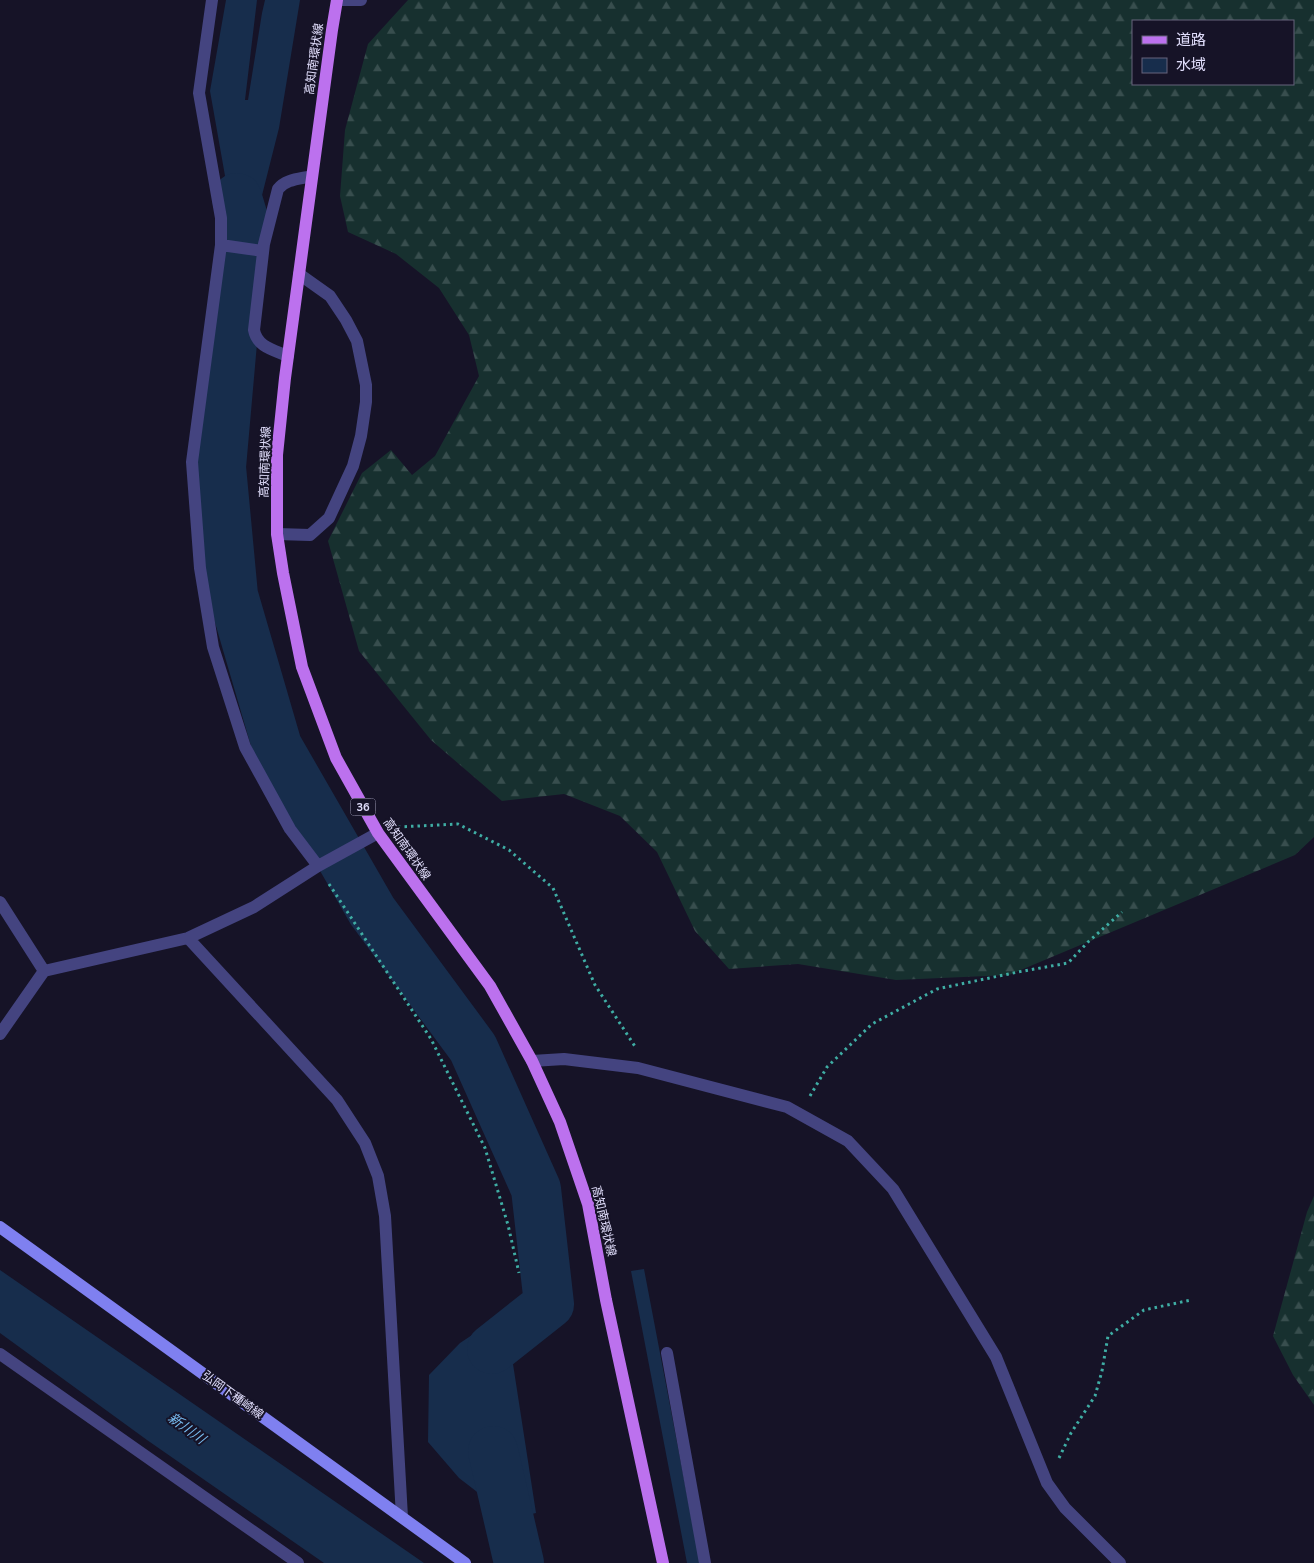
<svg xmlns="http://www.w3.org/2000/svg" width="1314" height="1563" viewBox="0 0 1314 1563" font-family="'Nunito Sans','Noto Sans JP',sans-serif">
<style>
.forest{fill:url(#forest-firs);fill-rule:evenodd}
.water{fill:#172d4c}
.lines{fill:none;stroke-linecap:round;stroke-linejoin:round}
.river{stroke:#172d4c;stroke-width:50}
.path{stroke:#3fada4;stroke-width:3;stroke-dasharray:2.5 4;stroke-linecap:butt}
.minor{stroke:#444480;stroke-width:12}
.secondary{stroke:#7f80f0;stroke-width:12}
.primary{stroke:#bc71ee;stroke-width:12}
.labels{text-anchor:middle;stroke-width:4;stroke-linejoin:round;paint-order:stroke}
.shield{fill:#161327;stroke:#a3a0bb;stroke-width:1}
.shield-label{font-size:11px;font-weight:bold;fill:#e0ddfb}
.street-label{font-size:12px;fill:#e0ddfb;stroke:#161327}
.water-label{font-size:14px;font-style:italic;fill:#77bbef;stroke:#161327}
</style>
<defs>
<pattern id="forest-firs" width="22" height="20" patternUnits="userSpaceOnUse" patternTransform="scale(1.25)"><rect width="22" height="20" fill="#17302f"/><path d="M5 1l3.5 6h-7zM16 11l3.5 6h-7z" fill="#384e4e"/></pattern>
</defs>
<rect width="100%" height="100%" fill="#161327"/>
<!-- forest -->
<path class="forest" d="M408,0H1314V837L1295,855L1009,975L896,980L798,964L729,969L695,931L657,852L620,816L564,794L502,801L431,740L359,651L328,541L362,473L391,450L412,475L435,456L479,376L469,335L439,288L396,254L348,232L340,196L345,130L368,44ZM1293,21V84H1133V21Z
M1314,1196V1405L1293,1375L1273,1336L1307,1212Z"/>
<!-- water -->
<path class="water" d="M226,0H257L245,100H248L262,13L265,0H300L279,128L252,235L248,264L228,267L233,221L210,91Z
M644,1269L700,1563H687L631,1271Z
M0,1270L424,1563H324L147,1440L0,1333Z
M537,1292L552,1315L501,1355L503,1364H513L536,1513L501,1521L485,1498L459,1478L428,1442L429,1375L460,1343Z"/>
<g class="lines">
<!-- river -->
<path class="river" d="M237,198L243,218L221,467L233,595L277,746L372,911L473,1048L536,1189L549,1304L492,1349
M493,1451L519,1563"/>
<!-- path -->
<path class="path" d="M398,827L458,824L509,850L553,888L595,985L636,1048
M329,884L431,1039L485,1148L508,1225L519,1273
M810,1096L827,1067L872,1024L937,989L1018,972L1068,963L1088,942L1122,912
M1059,1458L1071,1433L1095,1396L1102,1371L1108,1336L1144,1310L1191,1300"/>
<!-- minor -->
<path class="minor" d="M212,0L199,93L221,218V245L192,462L200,568L213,647L245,747L290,829L318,866
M337,0H361
M221,245L263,251
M288,356C274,350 257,347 254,330L264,244L278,189C286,179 300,179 312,176
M277,534L310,535L329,518L353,466L361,436L366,402V385L357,341L346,320L330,296L299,274
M0,902L44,971
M188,938L337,1100L365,1143L378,1176L385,1216L402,1517
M0,1034L44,971L188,938L254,907L318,866L378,833
M532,1061L564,1059L638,1068L787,1107L848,1141L893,1189L996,1357L1047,1483L1065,1508L1120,1563
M667,1353L705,1563
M0,1354L298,1563"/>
<!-- secondary -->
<path class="secondary" d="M0,1227L465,1563"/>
<!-- primary -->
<path class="primary" d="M337,0L332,30L285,378L277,455V534L283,573L302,667L336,758L378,833L490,986L532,1061L560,1122L588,1204L606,1300L663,1563"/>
</g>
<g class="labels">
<!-- shield labels -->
<rect class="shield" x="350.5" y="798.5" width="25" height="17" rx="4"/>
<g class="shield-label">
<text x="363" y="811">36</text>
</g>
<!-- street labels -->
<g class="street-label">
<text transform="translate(314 59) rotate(-82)" y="4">高知南環状線</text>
<text transform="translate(265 462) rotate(-88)" y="4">高知南環状線</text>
<text transform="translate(407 849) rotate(55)" y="4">高知南環状線</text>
<text transform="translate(604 1221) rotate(77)" y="4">高知南環状線</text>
<text transform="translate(233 1395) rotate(36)" y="4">弘岡下種崎線</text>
</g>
<!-- water labels -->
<g class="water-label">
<text transform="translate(187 1428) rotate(36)" y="5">新川川</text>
</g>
</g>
<!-- legend -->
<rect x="1132" y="20" width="162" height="65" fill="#161327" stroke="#67647c"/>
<rect x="1142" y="36" width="25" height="8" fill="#bc71ee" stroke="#67647c"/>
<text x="1176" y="45" font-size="15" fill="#e0ddfb">道路</text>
<rect x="1142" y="58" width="25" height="15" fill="#172d4c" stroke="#67647c"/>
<text x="1176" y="70" font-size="15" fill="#e0ddfb">水域</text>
</svg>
